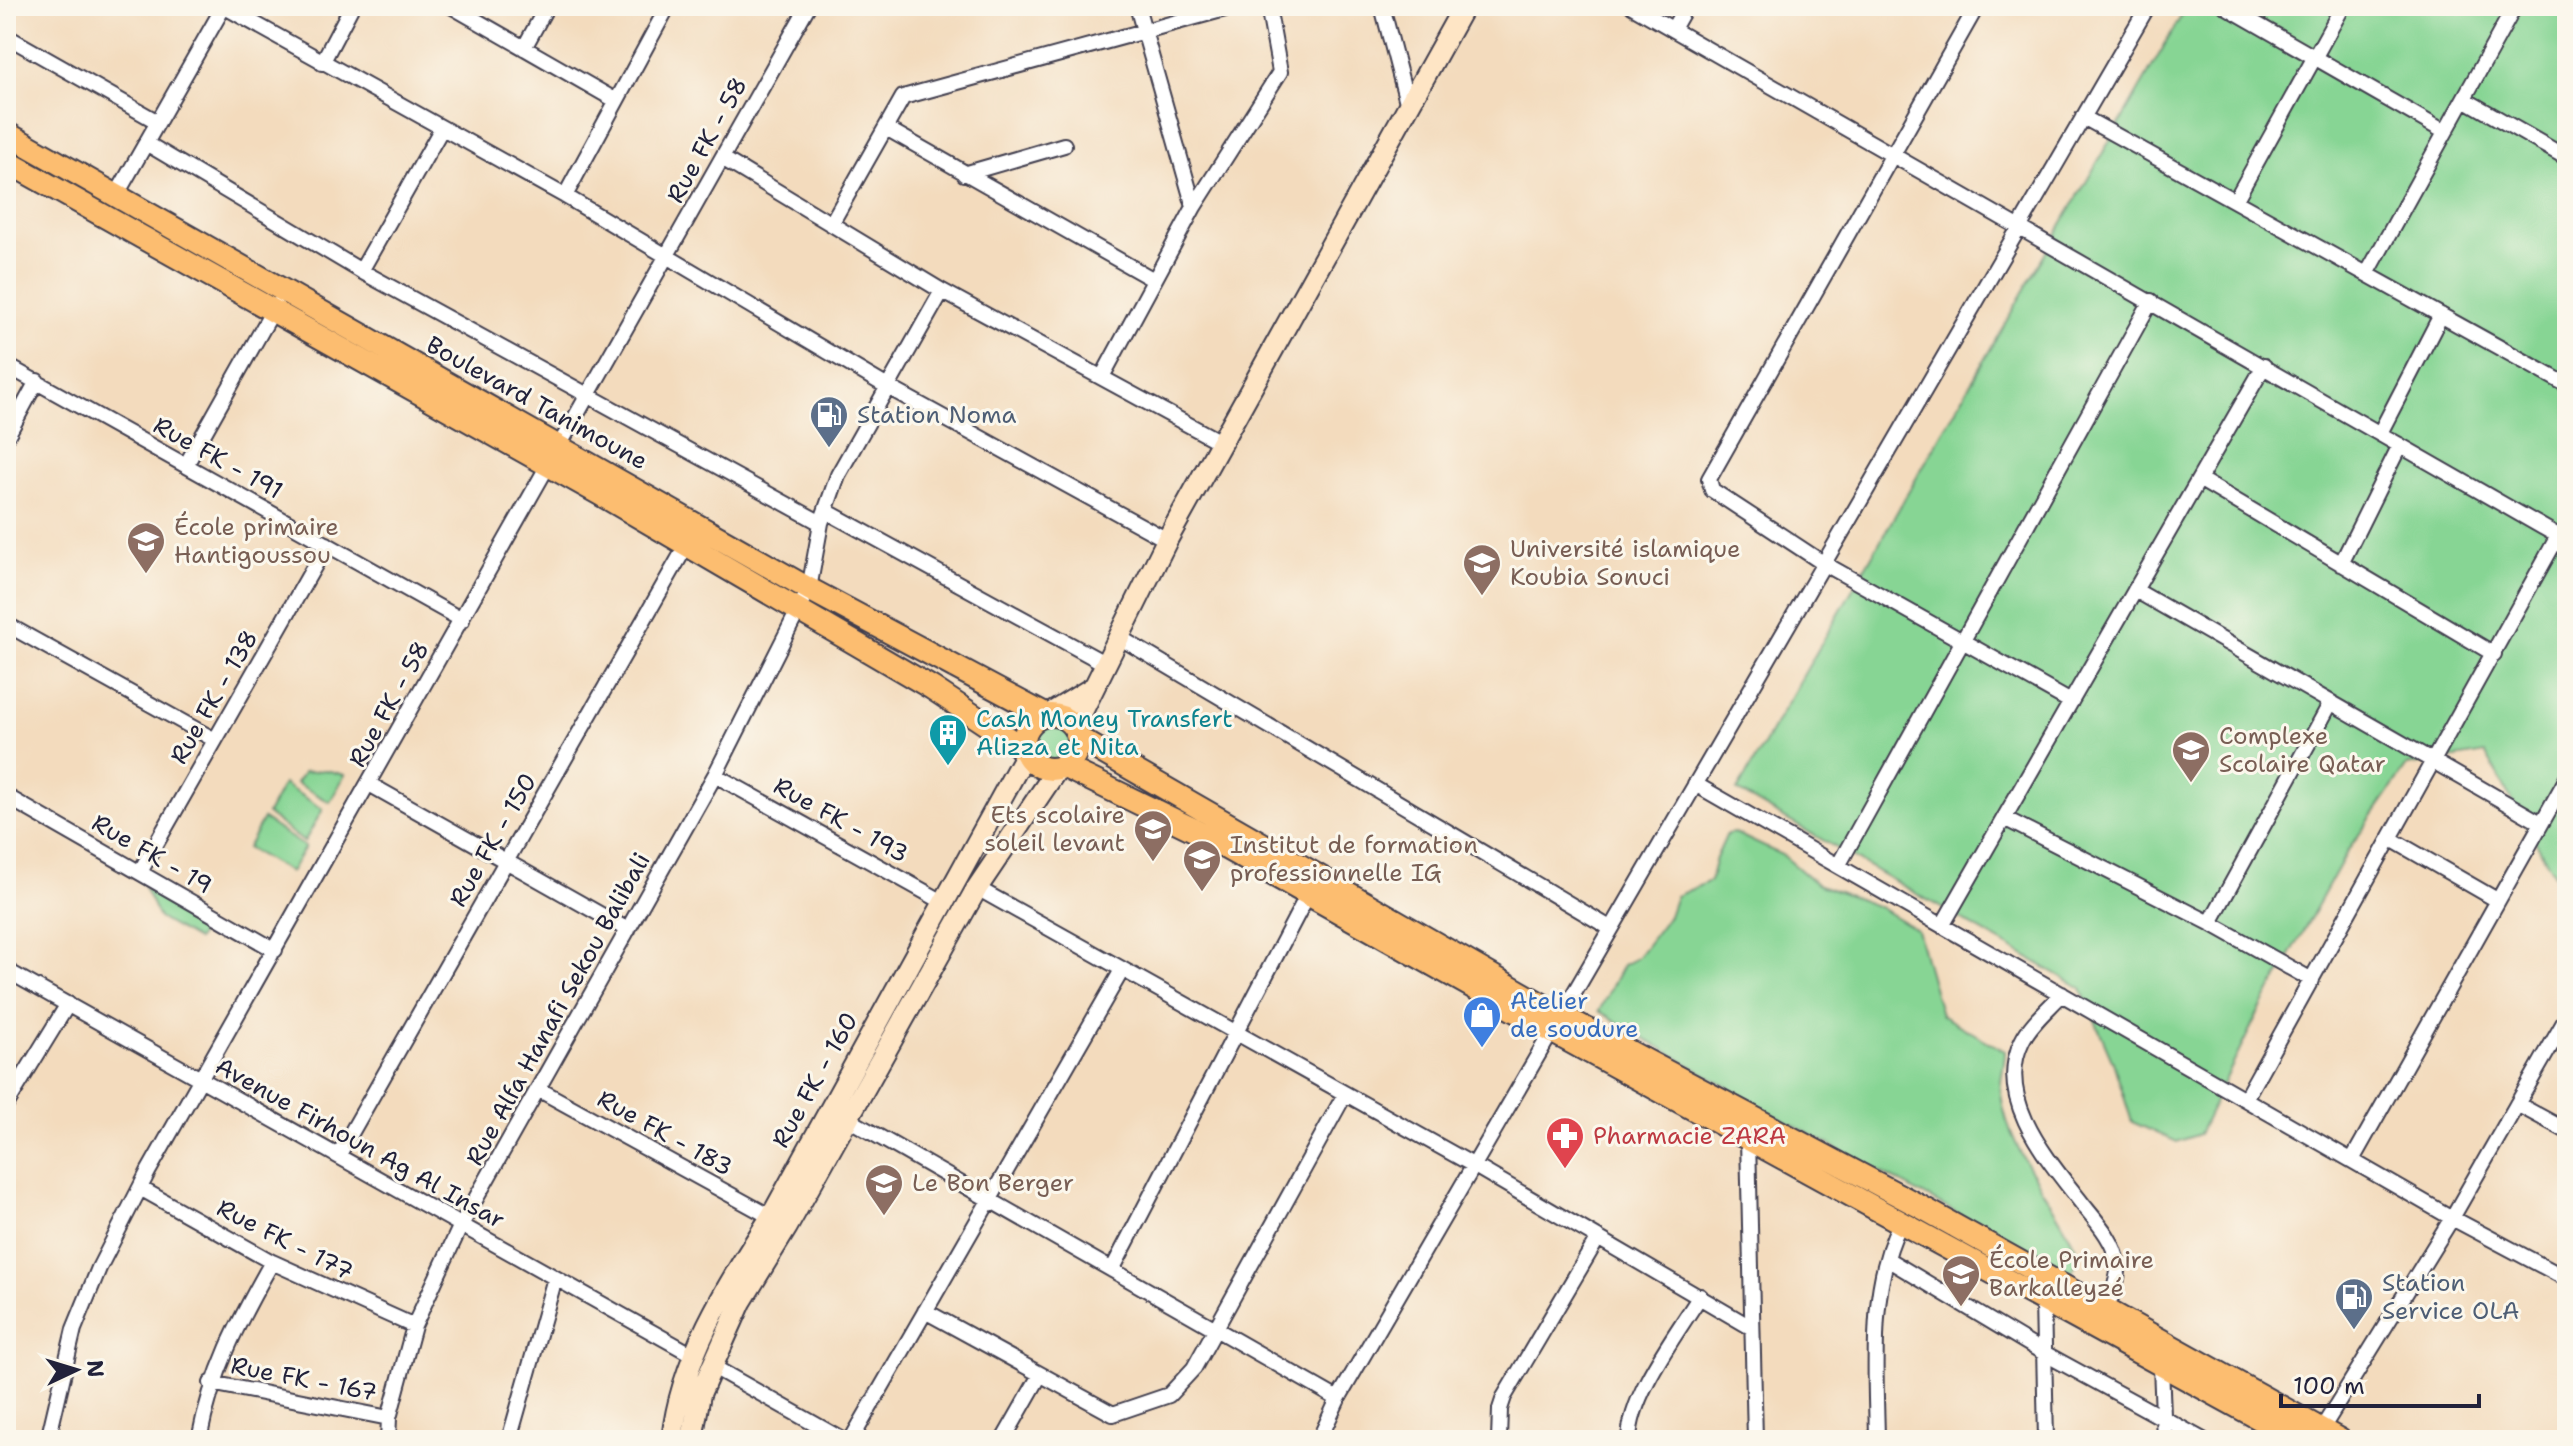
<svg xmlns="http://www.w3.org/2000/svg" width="2573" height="1446" viewBox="0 0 2573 1446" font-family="'Shantell Sans',sans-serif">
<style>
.green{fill:#87d594;stroke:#547c68;stroke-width:2}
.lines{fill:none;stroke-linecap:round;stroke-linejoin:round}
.street-casing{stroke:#413e4e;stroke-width:18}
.secondary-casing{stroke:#413e4e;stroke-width:24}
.primary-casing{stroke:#413e4e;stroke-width:26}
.street{stroke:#fff;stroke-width:14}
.secondary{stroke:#fee5c5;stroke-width:20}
.primary{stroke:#fcbd6f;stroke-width:22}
.labels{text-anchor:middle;stroke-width:6;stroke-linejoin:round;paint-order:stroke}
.street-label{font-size:24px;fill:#22223b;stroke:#fbf7ec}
.service-label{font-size:24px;fill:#4e5e75;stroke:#fbf7ec;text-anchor:start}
.education-label{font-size:24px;fill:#785e54;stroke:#fbf7ec;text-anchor:start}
.culture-label{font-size:24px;fill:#0d838f;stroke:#fbf7ec;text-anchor:start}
.shop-label{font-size:24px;fill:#366cbe;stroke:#fbf7ec;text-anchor:start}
.health-label{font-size:24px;fill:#be3a42;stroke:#fbf7ec;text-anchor:start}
</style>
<rect width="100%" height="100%" fill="#fbf7ec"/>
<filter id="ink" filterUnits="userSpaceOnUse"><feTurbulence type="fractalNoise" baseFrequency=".0125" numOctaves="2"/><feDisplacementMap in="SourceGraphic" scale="16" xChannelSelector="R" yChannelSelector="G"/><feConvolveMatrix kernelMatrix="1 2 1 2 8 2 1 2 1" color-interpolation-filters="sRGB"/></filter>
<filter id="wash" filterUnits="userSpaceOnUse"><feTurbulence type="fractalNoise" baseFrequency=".006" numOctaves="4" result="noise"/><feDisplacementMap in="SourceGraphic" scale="32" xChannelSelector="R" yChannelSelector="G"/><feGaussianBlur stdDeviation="1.8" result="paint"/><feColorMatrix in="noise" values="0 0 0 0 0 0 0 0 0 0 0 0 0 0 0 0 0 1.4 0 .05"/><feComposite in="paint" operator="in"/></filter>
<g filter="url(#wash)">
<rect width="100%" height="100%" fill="#f3dbbd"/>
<!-- green -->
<path class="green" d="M2187,6H2567V897L2485,753L2407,766L2347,852L2256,1017L2199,1134L2177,1142L2132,1122L2113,1062L2081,988L1737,791Z
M1031 740a20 20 0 1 1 40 0a20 20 0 1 1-40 0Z
M326,770L345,775L330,802L296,783L304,772Z
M283,784L323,809L304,842L267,814Z
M263,819L305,847L290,872L247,848Z
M1735,833L1784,856L1817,884L1879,907L1917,930L1941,1015L2005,1051C2005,1065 1999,1081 2001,1094C2009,1157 2057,1201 2080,1257L2070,1274L1776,1116L1599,1011L1623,965L1637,958L1669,916L1676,896L1710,881L1716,858L1727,834Z
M144,887L205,925L197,940L159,918Z"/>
</g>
<g filter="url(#ink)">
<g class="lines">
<defs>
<path id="street" d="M223,6L565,196L886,386L1167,540
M451,6L615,100
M1137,6L1194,207
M1382,6L1408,106
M1632,6L2567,541
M1977,6L1709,479L1712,490L1823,563L2071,702
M2225,6L2445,132
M1673,29L1686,6
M6,36L158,122
M524,48L547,6
M322,63L352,6
M2464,99L2567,158
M2083,117L2567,385
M886,128L1154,280
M146,143L361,271L821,523
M722,158L942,291L1222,443
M964,174L1064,145
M117,194L224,6
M565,196L668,6
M2235,201L2343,6
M831,224L903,97L1236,6
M361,271L442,128
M2367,274L2515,6
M6,365L462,620
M1102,377L1194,207L1280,72L1268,6
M2380,433L2441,315
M6,438L37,381
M186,465L276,305
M2199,479L2494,654
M826,511L1104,663
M2341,564L2400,445
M2135,590L2541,823
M6,624L215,740
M1117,636L1610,928
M715,775L945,903
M369,784L628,930
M1695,784L2452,1218L2567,1279
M6,796L275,950
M2004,818L2210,923L2312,980
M2391,839L2497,900
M1838,866L2151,301
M140,872L327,544
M977,888L1473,1165L1752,1328
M2210,923L2330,704
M1942,926L2264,366
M6,970L693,1355
M2062,994C2049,1008 2030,1024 2022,1041C1993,1100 2051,1163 2084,1206C2098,1223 2115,1242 2118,1264C2120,1278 2110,1298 2106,1312
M538,1089L771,1217
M2245,1099L2558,536
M2517,1104L2567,1131
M6,1105L68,1004
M848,1119L1338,1399
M1748,1139L1755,1440
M338,1156L686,546
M2352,1160L2567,778
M140,1188L272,1262L414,1326
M1887,1259L2044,1353L2203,1440
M1112,1270L1307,896
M2043,1300L2046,1440
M925,1311L1113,1414L1169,1395L1194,1368L1345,1094
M710,1365L843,1440
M2161,1366L2164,1440
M211,1383L389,1418
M48,1440L74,1329L99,1268L148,1172L808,6
M199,1440C212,1371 238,1322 272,1262
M388,1440L389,1418L414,1326L461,1225L715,775L809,589L821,523L838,475L942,291
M509,1440L555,1278
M851,1440L1122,970
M1003,1440L1040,1375
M1319,1440L1338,1399L2148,6
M1499,1440L1500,1409L1504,1397L1598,1238
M1629,1440C1630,1394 1676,1335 1700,1296
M1877,1440C1876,1370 1868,1286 1901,1222
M2315,1440L2452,1218L2567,1017"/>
<path id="secondary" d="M1048,715L1092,688
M1074,728L1167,540L1464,6
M672,1440C681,1357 727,1286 771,1217L1026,753
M692,1440L700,1394L741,1302L787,1227L977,888L1058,768"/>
<path id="primary" d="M6,133L809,589L1045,715
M6,161L600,494L932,688L1025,750
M1024 742a27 27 0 1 1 54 0a27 27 0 1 1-54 0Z
M1078,738L1560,1015L1923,1208L2340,1440
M1063,766L1194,830L1551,1031L2299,1440"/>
</defs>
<!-- street casing -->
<use href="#street" class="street-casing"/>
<!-- secondary casing -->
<use href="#secondary" class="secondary-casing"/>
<!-- primary casing -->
<use href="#primary" class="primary-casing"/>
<!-- street -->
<use href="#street" class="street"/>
<!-- secondary -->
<use href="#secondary" class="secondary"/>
<!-- primary -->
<use href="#primary" class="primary"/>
</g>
</g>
<!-- icons -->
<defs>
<symbol id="fuel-pin" viewBox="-11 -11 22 30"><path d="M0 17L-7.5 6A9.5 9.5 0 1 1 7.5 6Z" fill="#5c6f8a" stroke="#fbf7ec"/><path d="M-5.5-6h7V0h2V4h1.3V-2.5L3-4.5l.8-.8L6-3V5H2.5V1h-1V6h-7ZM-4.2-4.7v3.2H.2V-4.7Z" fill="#fff"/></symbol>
<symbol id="school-pin" viewBox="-11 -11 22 30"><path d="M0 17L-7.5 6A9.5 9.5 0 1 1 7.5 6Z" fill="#8d6e63" stroke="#fbf7ec"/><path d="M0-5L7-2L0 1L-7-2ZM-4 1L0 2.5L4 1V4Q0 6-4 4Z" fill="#fff"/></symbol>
<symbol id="university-pin" viewBox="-11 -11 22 30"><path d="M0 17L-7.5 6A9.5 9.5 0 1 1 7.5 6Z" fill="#8d6e63" stroke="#fbf7ec"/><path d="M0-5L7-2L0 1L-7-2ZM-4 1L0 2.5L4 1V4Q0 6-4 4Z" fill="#fff"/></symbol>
<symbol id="building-pin" viewBox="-11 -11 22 30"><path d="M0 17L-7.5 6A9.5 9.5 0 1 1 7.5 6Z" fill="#0f9aa8" stroke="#fbf7ec"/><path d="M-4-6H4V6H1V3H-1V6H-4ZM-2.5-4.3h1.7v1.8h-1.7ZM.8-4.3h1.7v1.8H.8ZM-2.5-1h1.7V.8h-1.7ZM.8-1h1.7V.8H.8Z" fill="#fff"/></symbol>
<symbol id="shop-pin" viewBox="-11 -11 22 30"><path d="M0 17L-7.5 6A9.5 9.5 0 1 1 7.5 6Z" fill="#3f7fe0" stroke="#fbf7ec"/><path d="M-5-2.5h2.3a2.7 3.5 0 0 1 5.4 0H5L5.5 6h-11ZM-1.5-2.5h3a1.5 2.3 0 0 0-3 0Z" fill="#fff"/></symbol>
<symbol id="pharmacy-pin" viewBox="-11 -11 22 30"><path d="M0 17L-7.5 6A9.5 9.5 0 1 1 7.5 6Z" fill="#e0444e" stroke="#fbf7ec"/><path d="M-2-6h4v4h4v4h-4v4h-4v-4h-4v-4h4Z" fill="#fff"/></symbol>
</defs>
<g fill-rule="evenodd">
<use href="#fuel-pin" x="807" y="393" width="44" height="60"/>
<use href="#school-pin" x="124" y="519" width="44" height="60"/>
<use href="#university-pin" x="1460" y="541" width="44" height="60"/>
<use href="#building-pin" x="926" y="711" width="44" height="60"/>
<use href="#school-pin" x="2169" y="728" width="44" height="60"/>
<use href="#school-pin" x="1131" y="807" width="44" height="60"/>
<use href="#university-pin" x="1180" y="837" width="44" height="60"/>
<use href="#shop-pin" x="1460" y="993" width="44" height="60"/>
<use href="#pharmacy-pin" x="1543" y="1114" width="44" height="60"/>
<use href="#school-pin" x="862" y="1161" width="44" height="60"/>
<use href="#school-pin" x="1939" y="1252" width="44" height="60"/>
<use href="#fuel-pin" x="2332" y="1275" width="44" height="60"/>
</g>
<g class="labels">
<!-- street labels -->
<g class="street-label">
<text transform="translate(707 140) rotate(-61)" y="8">Rue FK - 58</text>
<text transform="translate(537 403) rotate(29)" y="8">Boulevard Tanimoune</text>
<text transform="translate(218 458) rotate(29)" y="8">Rue FK - 191</text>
<text transform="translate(214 697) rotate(-60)" y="8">Rue FK - 138</text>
<text transform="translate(389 704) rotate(-61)" y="8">Rue FK - 58</text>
<text transform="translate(841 820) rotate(29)" y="8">Rue FK - 193</text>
<text transform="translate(493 840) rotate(-60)" y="8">Rue FK - 150</text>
<text transform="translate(152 854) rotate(30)" y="8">Rue FK - 19</text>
<text transform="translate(558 1009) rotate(-61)" y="8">Rue Alfa Hanafi Sekou Balibali</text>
<text transform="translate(815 1080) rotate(-61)" y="8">Rue FK - 160</text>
<text transform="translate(665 1133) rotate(29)" y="8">Rue FK - 183</text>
<text transform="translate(360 1143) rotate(29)" y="8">Avenue Firhoun Ag Al Insar</text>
<text transform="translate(285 1240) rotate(27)" y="8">Rue FK - 177</text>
<text transform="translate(304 1379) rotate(11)" y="8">Rue FK - 167</text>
</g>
<!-- service labels -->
<g class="service-label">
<text x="857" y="423">Station Noma</text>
<text x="2382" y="1291">Station<tspan x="2382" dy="28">Service OLA</tspan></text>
</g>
<!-- education labels -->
<g class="education-label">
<text x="174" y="535">École primaire<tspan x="174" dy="28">Hantigoussou</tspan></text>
<text x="1510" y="557">Université islamique<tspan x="1510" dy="28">Koubia Sonuci</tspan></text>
<text x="2219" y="744">Complexe<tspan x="2219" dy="28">Scolaire Qatar</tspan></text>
<text x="1125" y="823" text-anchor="end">Ets scolaire<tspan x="1125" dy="28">soleil levant</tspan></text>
<text x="1230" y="853">Institut de formation<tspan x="1230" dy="28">professionnelle IG</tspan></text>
<text x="912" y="1191">Le Bon Berger</text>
<text x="1989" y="1268">École Primaire<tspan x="1989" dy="28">Barkalleyzé</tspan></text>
</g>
<!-- culture labels -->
<g class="culture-label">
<text x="976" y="727">Cash Money Transfert<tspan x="976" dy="28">Alizza et Nita</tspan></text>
</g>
<!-- shop labels -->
<g class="shop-label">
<text x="1510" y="1009">Atelier<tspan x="1510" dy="28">de soudure</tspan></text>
</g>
<!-- health labels -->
<g class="health-label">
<text x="1593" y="1144">Pharmacie ZARA</text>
</g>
</g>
<!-- margin -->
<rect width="2573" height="1446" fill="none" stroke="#fbf7ec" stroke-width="32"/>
<!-- north arrow -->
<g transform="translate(76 1370) rotate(86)" stroke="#fbf7ec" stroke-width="6" paint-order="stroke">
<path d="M0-6L14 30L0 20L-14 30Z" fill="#22223b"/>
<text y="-12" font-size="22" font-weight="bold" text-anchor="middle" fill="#22223b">N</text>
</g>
<!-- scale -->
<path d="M2281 1394v12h198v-12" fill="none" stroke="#22223b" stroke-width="4"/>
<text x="2293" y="1394" font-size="24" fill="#22223b" stroke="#fbf7ec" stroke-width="6" paint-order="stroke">100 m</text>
</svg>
